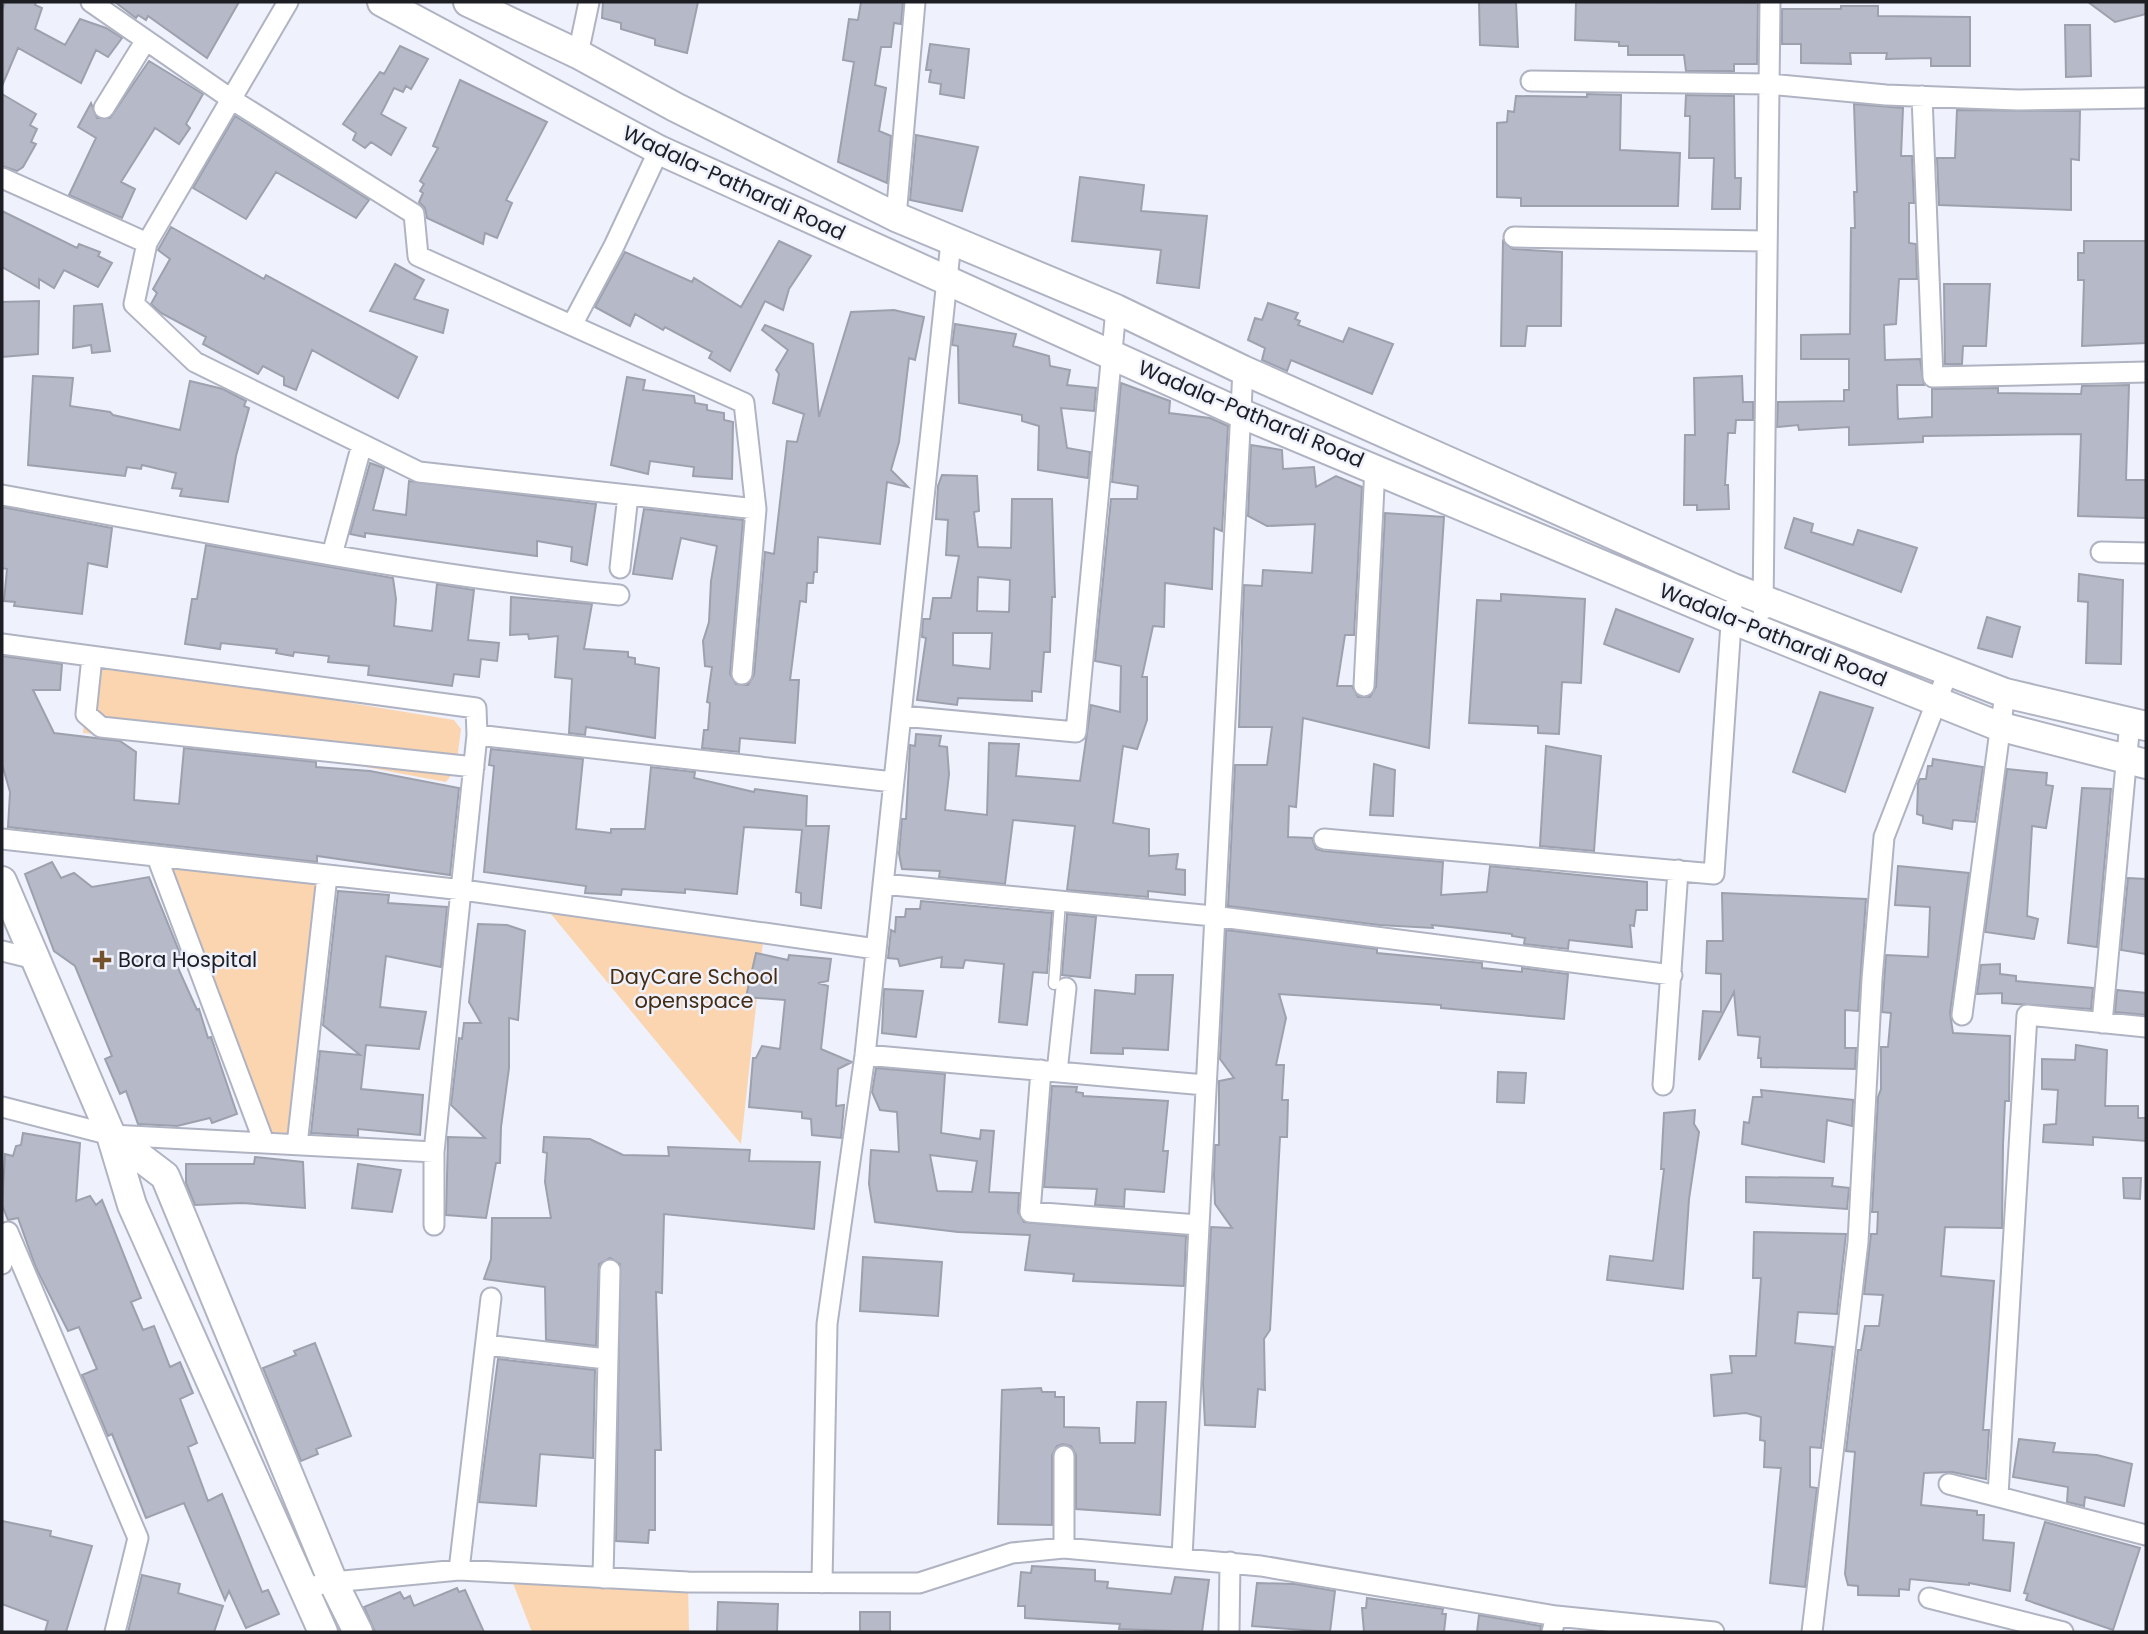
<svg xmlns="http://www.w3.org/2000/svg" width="2148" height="1634" viewBox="0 0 2148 1634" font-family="Poppins,sans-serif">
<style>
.green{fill:#fad5b0}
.building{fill:#b6b9c7;stroke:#9da1ae;stroke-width:2;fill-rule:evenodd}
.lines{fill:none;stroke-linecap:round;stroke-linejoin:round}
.lane-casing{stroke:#b0b3c1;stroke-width:13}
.street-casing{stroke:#b0b3c1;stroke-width:23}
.secondary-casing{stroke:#b0b3c1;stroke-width:32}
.lane{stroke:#fff;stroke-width:10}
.street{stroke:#fff;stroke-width:19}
.secondary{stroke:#fff;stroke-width:28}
.poi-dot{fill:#75522b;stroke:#eff2fd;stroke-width:2.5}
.labels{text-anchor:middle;stroke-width:5;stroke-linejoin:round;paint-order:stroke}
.street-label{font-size:21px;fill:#1c1e23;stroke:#eff2fd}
.poi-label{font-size:21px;fill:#1c1e23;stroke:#eff2fd;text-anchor:start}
.park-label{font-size:21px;fill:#462e14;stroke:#eff2fd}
</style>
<rect width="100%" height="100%" fill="#eff2fd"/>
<!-- green -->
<path class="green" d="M89,667L314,697L454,720L461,729L456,769L446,782L302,755L83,733Z
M157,857L327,876L297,1145L264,1142Z
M541,902L764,933L741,1144Z
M509,1573L688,1582L689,1632H532Z"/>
<!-- building -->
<path class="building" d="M5,2H36L35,5L42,8L35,29L65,45L80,19L106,28L122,38L108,57L96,50L81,83L18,48L2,86V11Z
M115,2H239L207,58L148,16L146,20L138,15L136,18Z
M603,2H698L687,53L655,45V39L621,29V23L602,18Z
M861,2H903L901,24L894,23L891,47H881L875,85L886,88L879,131L891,136L887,183L838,162L854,62L843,60L849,19L858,20Z
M1479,2H1516L1518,47L1480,45Z
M1576,2L1758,3L1757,64H1734V71H1686L1684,55H1628V46H1619V42L1575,40Z
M2088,2H2146V14L2115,22Z
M1841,6H1878V16L1970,17V66H1931V58L1886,59L1887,53H1850L1851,64L1801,63V44H1782V9H1841Z
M2065,25H2090L2091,76L2066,77Z
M930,44L969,49L964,98L940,94L941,84L929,82L931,70H926Z
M400,46L428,59L411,89L406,86L403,92L394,88L381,114L406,128L391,155L371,142L365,148L353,140L356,133L343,124L380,72L384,74Z
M149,61L203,94L186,124L190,128L179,144L155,128L121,182L135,189L122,218L69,195L96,138L78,127L91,103L97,118H110Z
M460,80L547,122L506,200L512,203L497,238L485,233L483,244L427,218L425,208L419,202L423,193L420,191L424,184L420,181L438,148L433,146Z
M2,94L36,114L30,125L37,129L31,142L36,144L23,167L17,171L2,166Z
M1587,94L1621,95L1620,150L1680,153L1678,206H1521V198L1497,197V123L1507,122L1508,111L1514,112L1516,96L1587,97Z
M1686,95L1734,96L1735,178H1741L1740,209H1712L1714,158H1689L1690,116H1685Z
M1854,104L1903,108L1901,156H1912L1914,203H1909V243L1916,244L1917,279H1899L1896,324L1884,325L1885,360L1920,359L1924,385H1897L1898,419L1932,417V389L1998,388V393L2081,394L2082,386L2129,385L2126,480H2146V518L2078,516L2081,434L1923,436V442L1849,445V427L1799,430L1798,425L1777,427L1778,402L1844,401V390H1849V359H1801V335L1850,334L1851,228H1855L1854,192H1857Z
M1957,110L2080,111L2079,160L2071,159V210L1939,205L1937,158H1955Z
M235,116L369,200L356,218L276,172L246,219L193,188Z
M916,135L978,147L962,211L910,200Z
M1080,177L1144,185L1141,211L1207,216L1199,288L1157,283L1161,250L1072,241Z
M2,211L77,248L79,244L100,252L98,256L112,263L98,287L64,270L54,288L39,279V288L2,267Z
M171,227L264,279L266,275L417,357L398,398L312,350L296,390L284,385V377L263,366L258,374L203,344L206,337L161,313L151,304L157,293L153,289L170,259L158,250Z
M779,241L811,256L789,289L783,310L765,301L730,371L709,358L712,352L665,327L663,330L635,314L630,326L595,307L625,252L692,282L694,278L741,307Z
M1503,241L1513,249L1562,252L1561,326H1527L1525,346H1501Z
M2084,241H2146V343L2082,346L2084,280H2078V253H2084Z
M395,264L424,280L414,299L448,310L443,333L370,311Z
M1944,284H1990L1986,346H1963L1962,364H1945Z
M39,301L38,354L2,357V302Z
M1268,303L1298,313L1295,319L1300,321L1298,325L1343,342L1349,328L1393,344L1372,394L1291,360L1287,371L1262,360L1265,348L1248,340L1255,318L1262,320Z
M102,304L110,351L92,353L91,345L73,348L74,306Z
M894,310L924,317L915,360L909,358L899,442L891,470L908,487L887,482L880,544L818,537L817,572H814L813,583H807L806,602L800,601L790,680H799L795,743L740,738L739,752L702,748L704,730H708L710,703L707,702L712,667L705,666L703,641L709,622L711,581L717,546L681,538L672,579L633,574L644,509L743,520L730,674L736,684L748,685L754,675L765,552L774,554L787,441L797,442L804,414L773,403L779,374L776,370L788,350L762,330L765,325L813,344L819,417L851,312Z
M955,324L1016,334L1013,346L1049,356L1050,366L1070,370L1067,385L1096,388L1094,411L1061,408L1067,448L1090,452L1088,478L1038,470L1039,426L1022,421V415L959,403L958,346L952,345Z
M33,376L73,378L70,406L110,412L113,415L180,430L190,381L223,389L246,401L244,406L249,408L236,456L228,502L180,496L182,489L172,488L176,473L142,465L141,469L127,467L125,476L28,465Z
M1742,376L1743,402H1753V420H1736L1735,433H1728L1725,485H1728L1729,509L1697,510V505H1684L1685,435H1695L1694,378Z
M627,377L645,380L643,390L694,396L695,403L707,405V410L724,413V420L733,422L732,479L693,476L694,467L650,461L648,474L611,465Z
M1121,383L1170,401L1169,413L1210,418L1228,426L1222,531L1214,528L1212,589L1165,583L1164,627L1153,626L1142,677H1147V720L1137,749L1123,746L1113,823L1149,829V856L1178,854L1176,869L1185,870V895L1148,891V897L1067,890L1075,826L1013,820L1005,884L939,877L940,871L902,869L899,854L902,819H906L910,745L915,746L916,734L941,736L939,746L947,747L949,774L945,810L987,815L989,743L1019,744L1016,776L1080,781L1091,705L1120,712L1121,666L1095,661L1111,499H1137L1138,486L1112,482Z
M1251,445L1282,450L1283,469L1314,467L1316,487L1336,476L1362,487L1354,635H1345L1337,686H1352L1358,697H1370L1376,687L1385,513L1444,517L1429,748L1303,718L1296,807L1289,806L1288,837L1312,838L1316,849L1323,851L1443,862L1441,895L1487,892L1490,866L1647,882V910H1636L1634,926L1630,925L1632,947L1569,940L1568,949L1524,944L1525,938L1512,936V934L1432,925L1433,928L1379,925L1228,906L1235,765H1267L1272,727H1239L1244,585L1262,586L1263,570L1312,573L1315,524L1267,526L1248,516Z
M370,463L384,468L373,510L406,515L409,481L596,504L587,565L571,561L572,547L537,541V556L365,533V537L350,534Z
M942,475L977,476L979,511L974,512L978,547L1011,548L1012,499H1052L1055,597H1052L1050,652H1044L1041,692L1032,691V701L958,698L957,705L917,700L926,638L922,637L923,619H930L933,598H951L959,556L946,555L948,520L936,519L938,486ZM978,577L1010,580L1009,612L977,611ZM953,633H992L990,669L953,665Z
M2,507L112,528L107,567L88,563L82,614L14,606L15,602L4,601L7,569L2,568Z
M1794,518L1813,524L1811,532L1853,545L1858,530L1917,548L1901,592L1785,548Z
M206,545L393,578L396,599L394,626L432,631L437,584L474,590L468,640L499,643L497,661L481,659L479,677L454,674L452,686L368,675L369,666L328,662L329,656L294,652L293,656L276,653L277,649L221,643L220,649L185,644L192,599H197Z
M2079,574L2123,580L2121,664L2086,663L2088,602L2078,601Z
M1501,594L1585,599L1581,683L1562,682L1559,734L1538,733V726L1469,723L1477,600L1501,601Z
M511,597L592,604L584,649L628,652V657L635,658V664L659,668L655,738L586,727L585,735L569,733L572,679L555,677L558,636L529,639L528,634L510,635Z
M1616,609L1693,639L1679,672L1604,644Z
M1987,617L2020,627L2012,657L1978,648Z
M2,656L62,664L60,690H33L54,733L120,741L136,752L134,800L179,804L184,748L316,762V767L370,771L459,788L450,875L317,856V862L8,827L10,792L2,764Z
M1820,692L1873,708L1845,792L1793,772Z
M1546,746L1601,756L1594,851L1540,846Z
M491,749L583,759L576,829L611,833V829H645L651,767L695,772L694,778L754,792L755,789L807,796L806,826H829L821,908L801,905V893L796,892L802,830L744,827L737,894L685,889V893L622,889L621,895L585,893L586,886L484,872L494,766L489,765Z
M1933,759L1983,767L1975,822L1953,820L1952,829L1923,823V816L1917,814L1918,783L1920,779H1926L1928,766H1932Z
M1374,764L1395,770L1393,816L1370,815Z
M2007,769L2047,773L2046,785L2053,786L2046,828L2032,826L2027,916L2038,919L2034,939L1985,932Z
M2082,788L2111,789L2097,947L2068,943Z
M52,862L61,878L74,873L92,887L149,877L181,956L174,959L197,1010L199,1009L208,1038L211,1037L237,1114L212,1123L210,1118L177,1126L138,1124L126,1091L120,1094L105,1059L112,1056L75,966L54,951L25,874Z
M1898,866L1969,873L1950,1013L1953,1033L2010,1036L2009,1101H2005L2003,1145L2002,1228L1945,1227L1941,1276L1994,1281L1983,1430H1989L1986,1479L1952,1472L1924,1473L1921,1505L1977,1511V1515H1984L1983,1540L2014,1543L2010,1591L1969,1583V1585L1910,1579L1909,1590L1899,1589V1596L1858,1595V1586L1848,1585L1845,1574L1855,1452L1846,1451L1858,1350H1861L1865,1326H1879L1883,1295L1864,1294L1871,1234H1877L1878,1212H1872L1878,1097L1881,1089V1047H1888L1891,1013L1882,1012L1886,955L1928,957L1930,907L1895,905Z
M2128,878L2146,879V954L2121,950Z
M338,891L389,895L388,903L447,907L441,967L386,956L380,1007L426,1012L419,1049L366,1045L361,1089L423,1095L420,1135L358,1129V1136L311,1133L320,1051L360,1055L323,1025Z
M1722,893L1866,899L1858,1011L1845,1010V1048H1856L1855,1069L1761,1067V1058H1758L1760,1037L1738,1035L1734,992L1699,1060L1703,1011L1721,1012V974L1706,973L1707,941H1723Z
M921,901L1052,913L1047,973L1033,972L1027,1025L999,1022L1004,964L965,960L963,968L941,967L942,957L900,966L898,959L888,958L891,930L895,932L896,917H905L906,909H920Z
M1067,914L1096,917L1090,978L1062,975Z
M478,924L507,925L525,931L518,1020L509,1018V1068L501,1127L500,1163H496L486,1218L446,1215L448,1137L485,1138L451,1105L459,1038L462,1039L464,1023H481L469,1002Z
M1226,930L1377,949V953L1482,963V968L1522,972V968L1568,974L1564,1019L1441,1008V1005L1279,994L1286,1018L1276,1065H1284L1282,1100H1288L1287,1137H1280L1270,1330L1264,1339L1265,1390L1258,1389L1255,1427L1205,1425L1203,1383L1211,1227L1232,1228L1215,1204L1214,1175L1215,1145H1219V1081L1234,1078L1220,1059Z
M756,953L788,960L789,955L831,959L828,981L818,983L828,986L821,1049L852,1062L838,1069L836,1106L844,1105L841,1138L812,1135L811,1119L802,1118V1112L749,1107L753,1058H756L762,1046L780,1049L785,1000L746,997Z
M2000,964V974L2016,976V981L2093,988L2091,1009L2002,1003V993L1977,994L1981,965Z
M1136,975H1173L1168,1050L1123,1048V1054L1091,1053L1095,990L1135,994Z
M884,989L923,991L916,1037L882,1033Z
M2117,990L2146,993V1015L2115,1012Z
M2076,1045L2107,1050L2105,1106H2138V1118H2146V1141L2093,1137V1145L2043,1142L2044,1125L2056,1124L2058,1090L2042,1089V1059L2075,1060Z
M876,1068L945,1074L941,1133L980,1139L981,1130L994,1131L989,1192L1019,1193L1018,1212L1024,1222L1186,1236L1184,1286L1073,1281L1074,1274L1025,1270L1030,1235L958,1232L875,1222L869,1184L871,1150L899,1152L897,1112L880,1110L872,1092ZM930,1155L977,1161L972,1192L937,1191Z
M1498,1072L1526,1073L1524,1103L1497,1102Z
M1052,1086L1077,1087L1076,1092L1083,1093V1096L1168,1101L1163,1151H1168L1164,1192L1125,1189L1124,1207L1095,1205L1097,1189L1044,1187Z
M1761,1090L1853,1100L1852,1126L1827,1120L1824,1162L1742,1144L1744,1122L1749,1123L1753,1097H1762Z
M1695,1110L1694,1124L1699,1132L1689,1199L1683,1289L1607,1280L1610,1256L1653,1261L1664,1169H1661L1664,1113Z
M23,1133L80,1143L76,1201L90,1196L96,1205L102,1200L141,1298L131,1302L143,1330L154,1326L170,1367L180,1362L193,1393L180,1399L197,1443L188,1447L208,1501L222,1494L262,1592L268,1590L279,1614L246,1628L229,1591L225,1600L184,1503L146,1518L112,1434L108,1436L84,1379L82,1375L97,1369L79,1327L68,1331L36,1268L18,1218L8,1220L2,1205L5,1154L13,1156L16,1146L21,1145Z
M544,1137L590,1139L623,1155L669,1156L668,1147L750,1150L749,1161L820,1162L814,1229L664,1214L662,1293L656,1292L661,1450H655V1530H649L648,1543L616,1541L620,1264L610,1258L599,1264L596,1346L546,1340L545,1287L484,1279L491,1259L492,1218H551L545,1182L547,1153L543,1152Z
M255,1157L303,1162L305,1208L242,1203L195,1205L186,1183V1164H254Z
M358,1164L401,1170L392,1212L352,1208Z
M1746,1177L1833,1178L1832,1186L1849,1188L1847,1209L1746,1202Z
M2123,1178H2141L2140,1199L2124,1198Z
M1754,1232L1846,1234L1837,1314L1798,1312L1795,1343L1833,1347L1821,1448L1810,1447V1487L1817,1488L1805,1587L1770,1583L1781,1468L1764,1467L1765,1441L1760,1440L1761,1417L1746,1413L1714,1416L1711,1375L1732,1373L1730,1356H1756L1761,1278H1753Z
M863,1257L942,1262L938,1316L860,1311Z
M315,1343L351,1436L316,1449L318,1454L301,1461L263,1368L296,1355L294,1351Z
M498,1359L595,1370L593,1458L540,1454L536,1506L479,1502Z
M1041,1388L1042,1392H1055V1397H1064V1427L1099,1428L1100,1443H1135L1137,1402H1166L1160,1515L1076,1509V1455L1071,1446L1063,1444L1057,1446L1052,1455V1525L998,1524L1002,1390Z
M2019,1439L2055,1443L2053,1452L2097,1455L2132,1464L2124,1506L2085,1497L2084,1506L2067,1502L2068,1487L2013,1477Z
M2,1521L51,1531L50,1536L92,1546L66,1632H45L48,1621L2,1604Z
M2045,1522L2140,1548L2113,1630L2026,1600L2028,1594L2024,1593Z
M1032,1566L1095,1570V1581L1108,1582L1107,1588L1171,1594L1175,1577L1209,1580L1202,1632L1119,1629L1120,1624L1025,1618V1606H1018L1021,1572L1031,1573Z
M142,1575L180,1584L178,1593L223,1606L214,1632H128Z
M1257,1583L1295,1584L1335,1591L1330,1632L1252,1626Z
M457,1588L459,1592L465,1590L484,1632H375L364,1607L400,1592L404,1599L410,1596L414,1606Z
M1367,1598L1443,1609L1442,1614H1446L1444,1632H1364L1362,1608H1366Z
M718,1602L778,1604L777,1632H717Z
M860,1612H890V1632H860Z
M1479,1615L1541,1626L1540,1632H1477Z"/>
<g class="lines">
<defs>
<path id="lane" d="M1054,984L1060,902"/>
<path id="street" d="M91,2L231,99L414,214L418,256L744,403L756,509L742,674
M288,2L147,243L134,304L195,362L419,472L756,509
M578,54L589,2
M1531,81L1769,84L1886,95L2018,100L2146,98
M1922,96L1933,377L2146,372
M104,108L146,40
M2,178L147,243
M896,217L915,2
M1514,237L1766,241
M572,325L614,246L659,150
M2,495C207,532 411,575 619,595
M2101,552L2146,553
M332,555L362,444
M620,568L628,495
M1763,610L1770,2
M2,644L476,708L477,735
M92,657L86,714L101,727L474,767
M1364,686L1375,467
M902,716L1076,732L1116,309
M2,839L463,890L876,949
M1324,839L1714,874L1732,609
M157,857L264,1142
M883,884L1213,916L1672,975
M2,951L35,959
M1962,1015L2005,693
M2102,1023L2130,722
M865,1055L1205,1085
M1041,1070L1030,1212L1198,1225
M1057,1072L1066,988
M1663,1085L1678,870
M2,1107L111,1135L434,1152
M297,1145L327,876
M434,1225V1152L477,735L893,782
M2,1264L8,1232L138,1538L115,1632
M486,1345L606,1359
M1949,1484L2146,1535
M1998,1495L2027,1015L2146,1027
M1064,1548V1456
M1182,1557L1243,370
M459,1570L491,1298
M603,1578L610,1270
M822,1583L827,1324L865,1055L951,242
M304,1588L333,1582L459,1570L688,1582L919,1583L1012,1553L1064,1548L1261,1566L1556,1616
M1929,1598L2063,1632
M1229,1632L1230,1562
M1552,1632L1556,1616L1714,1632
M1812,1632L1858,1242L1872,979L1884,837L1948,672"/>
<path id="secondary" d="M382,2L659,150L1240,413L1731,619L1998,726L2146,764
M468,2L578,54L675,107L896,217L1116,309L1243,370L1733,588L2005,693L2146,726
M2,881L111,1135L132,1205L323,1632
M111,1135L165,1176L333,1582L358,1632"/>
</defs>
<!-- lane casing -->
<use href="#lane" class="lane-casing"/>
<!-- street casing -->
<use href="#street" class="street-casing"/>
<!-- secondary casing -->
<use href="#secondary" class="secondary-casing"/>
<!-- lane -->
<use href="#lane" class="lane"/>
<!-- street -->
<use href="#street" class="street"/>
<!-- secondary -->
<use href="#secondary" class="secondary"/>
</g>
<!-- markers -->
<path class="poi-dot" d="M98.5 949.5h7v7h7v7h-7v7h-7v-7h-7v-7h7z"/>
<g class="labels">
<!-- street labels -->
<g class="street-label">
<text transform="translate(734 183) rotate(25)" y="7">Wadala-Pathardi Road</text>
<text transform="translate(1251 414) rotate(23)" y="7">Wadala-Pathardi Road</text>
<text transform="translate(1773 635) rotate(22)" y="7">Wadala-Pathardi Road</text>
</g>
<!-- poi labels -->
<g class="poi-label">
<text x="118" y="967">Bora Hospital</text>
</g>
<!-- park labels -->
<g class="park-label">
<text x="694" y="984">DayCare School<tspan x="694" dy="24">openspace</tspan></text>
</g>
</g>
<!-- border -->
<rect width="2148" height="1634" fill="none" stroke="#1c1e23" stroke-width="7"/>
</svg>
